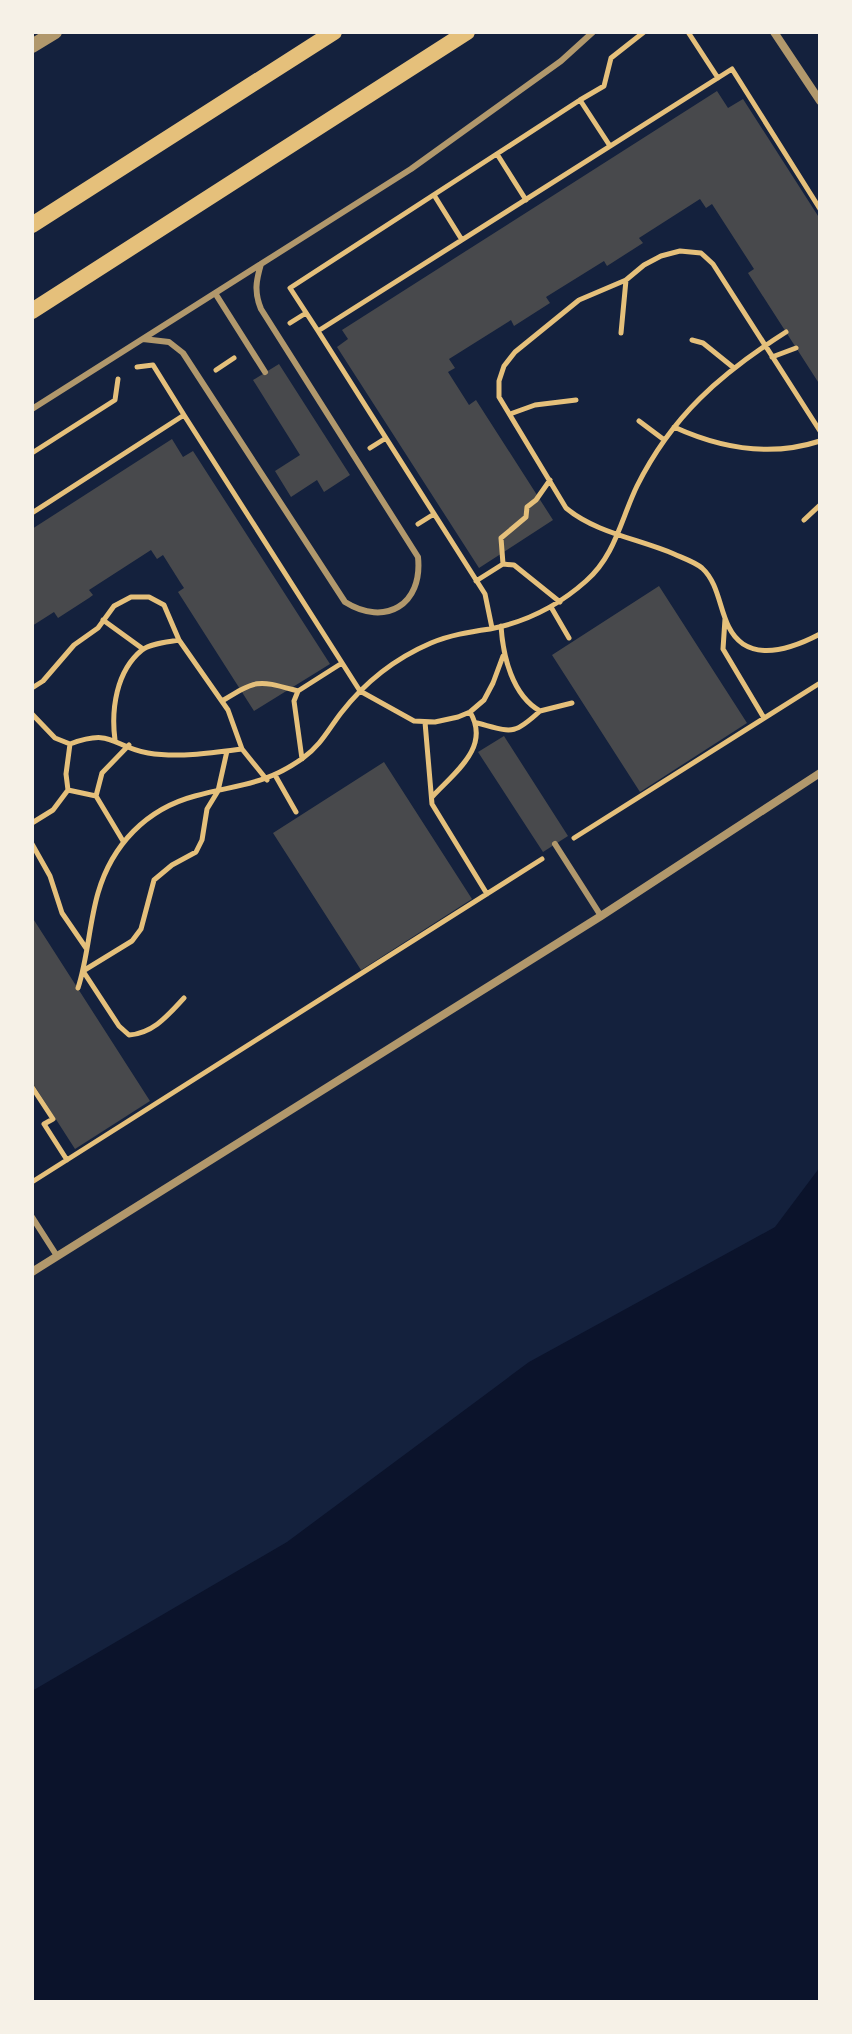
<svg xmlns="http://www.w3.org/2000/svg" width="852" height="2034" viewBox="0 0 852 2034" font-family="'DM Sans',sans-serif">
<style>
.water{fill:#0b132b}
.building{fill:#48494c}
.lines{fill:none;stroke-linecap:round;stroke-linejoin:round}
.path{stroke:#e5c07b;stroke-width:5}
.service{stroke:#b1986c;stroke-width:6}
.minor{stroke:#b1986c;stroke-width:8}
.tertiary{stroke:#b1986c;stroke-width:14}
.secondary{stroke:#e5c07b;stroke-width:16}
</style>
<rect width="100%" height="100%" fill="#14213d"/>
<!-- water -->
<path class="water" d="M820,1167V2002H32V1691L287,1542L529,1362L775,1227Z"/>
<!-- building -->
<path class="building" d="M717,91L728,108L743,99L820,219V385L748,273L754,269L712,204L706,208L700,199L639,238L643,243L607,266L604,261L546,297L550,303L514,326L511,320L449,359L455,368L448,372L469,405L476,400L553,520L479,568L337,347L348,339L342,330Z
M279,364L350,475L324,492L317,480L291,497L275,471L300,455L253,380Z
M172,439L183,457L193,451L330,664L254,711L178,592L184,588L180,582L163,555L157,559L151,550L89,590L93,595L89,598L58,618L54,612L32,626V529Z
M659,586L747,723L640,792L552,655Z
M504,736L568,836L543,852L478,752Z
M384,762L472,899L361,970L273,833Z
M32,917L150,1101L75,1149L32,1082Z"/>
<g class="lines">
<!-- path -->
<path class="path" d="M688,32L718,78
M580,100L604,86L611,58L644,32
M497,154L526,200
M434,195L462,240
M290,323L306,313
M318,331L290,288L580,100L610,146
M621,333L626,280
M692,340L703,343L734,368
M772,357L796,348
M137,367L153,365L184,415
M216,370L234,358
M510,414L535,405L576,400
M639,421L663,439
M674,427C720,448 771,457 820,441
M820,431L713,264L701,253L680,251L661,256L644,265L626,280L579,300L515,352L504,366L499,381V397L566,508C596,533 639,539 674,554C683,558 695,562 702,568C724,588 718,627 743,644C766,659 799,645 820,634
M370,448L386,438
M32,453L115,400L118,379
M32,513L184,415L360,691L414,721L435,722L458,717L470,712L484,700L493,683L503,656
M804,520L820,505
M418,524L434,514
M503,564L501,538L526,517L527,507L536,500L550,480
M476,581L503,564L514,565L560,602
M551,607L569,638
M725,619L723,649L764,718
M103,620L143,649
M501,626C503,656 512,695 540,711L572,703
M492,628L485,594L318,331L732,69L820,209
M32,688L43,681L74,645L98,628L114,606L131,597H149L164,605L179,640L228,710L242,749L267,780
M222,701C258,679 257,680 298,691
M32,714L55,738L70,744C113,728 111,746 148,753C178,758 212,753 242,749
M425,722L432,804L487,894
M477,723C512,732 513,736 540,711
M115,740C111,710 116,671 142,650C151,643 168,642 179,640
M302,759L294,701L298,691L342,663
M275,775L296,812
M68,790L96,796L123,841
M96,796L102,773L129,745
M432,797C455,772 491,747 470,712
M32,823L53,810L68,790L66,774L70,744
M574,838L820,683
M32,844L50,876L62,913L86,948
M78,988C88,957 89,924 98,893C112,845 146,809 195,796C238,784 264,786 303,758C321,745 328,730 341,713C365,682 396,658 431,643C450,635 469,632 490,629C526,622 558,606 586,581C615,556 621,519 637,486C672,416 720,374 786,332
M184,998C168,1015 154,1033 129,1035L119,1026L83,971L132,941L141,929L154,880L172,865L196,852L202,840L207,809L218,791L227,751
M32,1087L53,1119L44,1124L67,1160
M32,1182L542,859"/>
<!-- service -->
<path class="service" d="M215,293L265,372
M143,339L169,342L183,353L345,602C385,627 423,605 418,557L261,309C254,292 256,281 261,264
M32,409L411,169L561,61L593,32
M555,844L601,916
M32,1217L57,1256"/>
<!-- minor -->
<path class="minor" d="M774,32L820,101
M32,1272L601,916L820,773"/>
<!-- tertiary -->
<path class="tertiary" d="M32,46L55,32"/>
<!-- secondary -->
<path class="secondary" d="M32,225L334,32
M32,311L467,32"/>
</g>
<!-- border -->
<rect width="852" height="2034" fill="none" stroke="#f6f1e7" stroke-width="68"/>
</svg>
